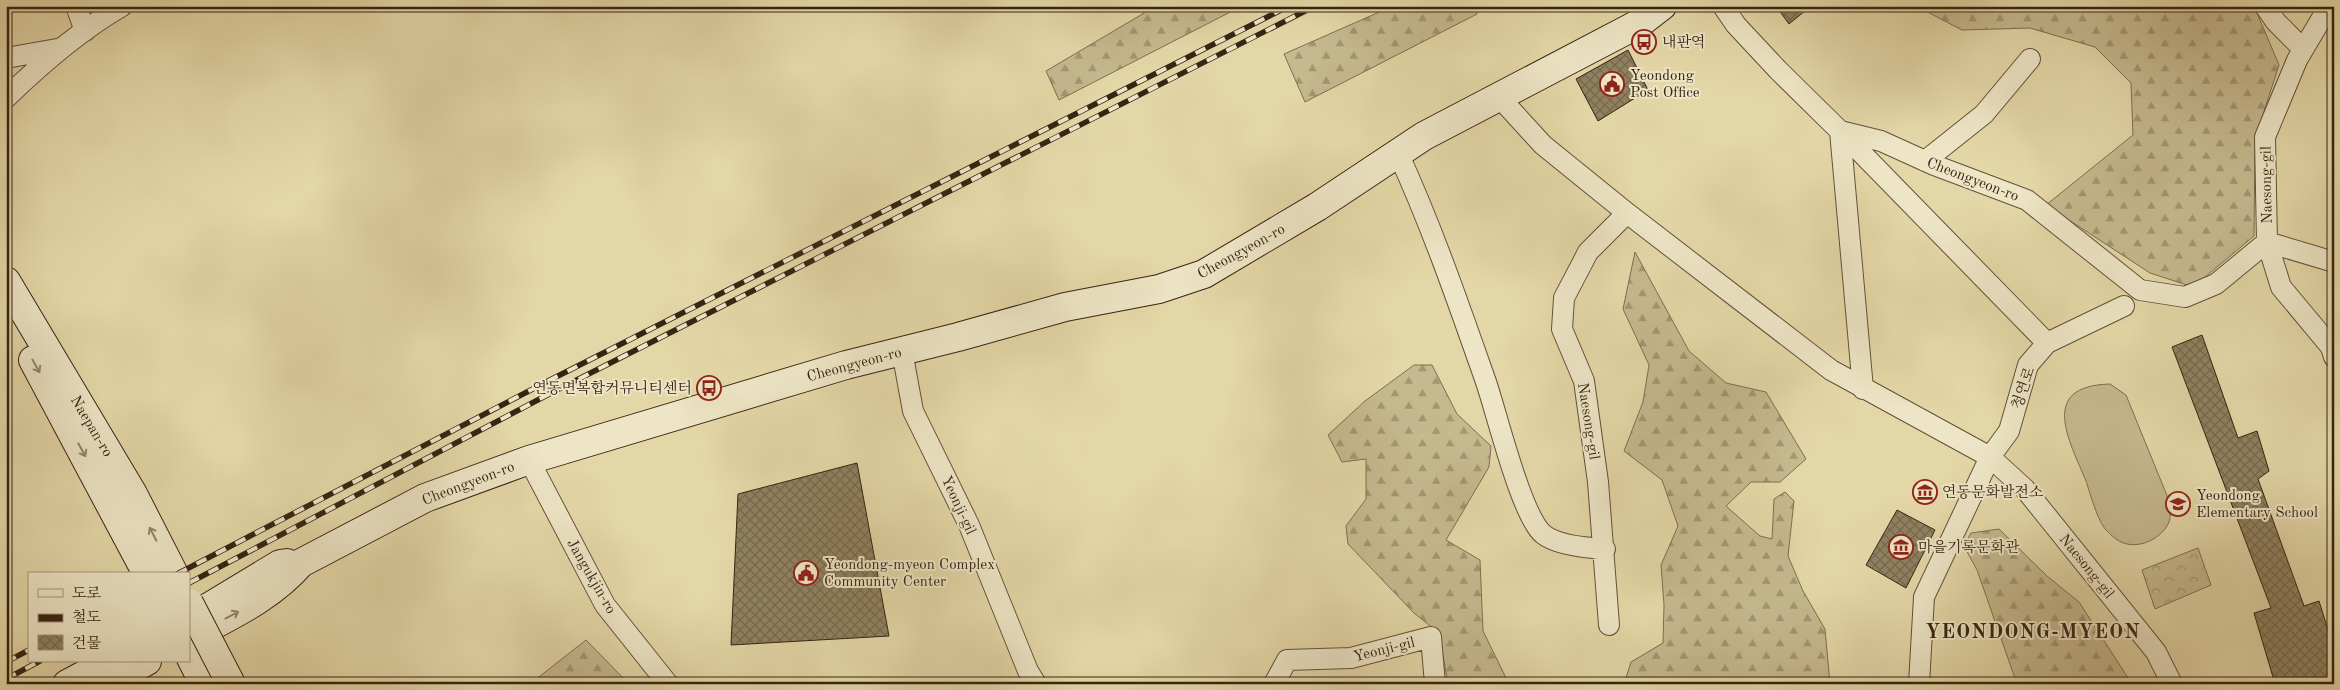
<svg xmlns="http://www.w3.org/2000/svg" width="2340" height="690" viewBox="0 0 2340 690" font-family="'Old Standard TT','Noto Serif KR',serif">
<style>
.grass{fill:#c6b98e;stroke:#7e6e50}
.forest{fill:url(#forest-firs);stroke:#7e6e50}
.park{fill:url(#park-crowns);stroke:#7e6e50}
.building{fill:url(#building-cross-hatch);stroke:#362413}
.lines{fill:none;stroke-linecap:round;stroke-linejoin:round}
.street-casing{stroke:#625138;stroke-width:22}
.secondary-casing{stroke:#362413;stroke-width:30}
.street{stroke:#ede5c6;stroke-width:20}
.secondary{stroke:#ede5c6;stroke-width:28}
.rail-casing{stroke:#362413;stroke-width:5.5}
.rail{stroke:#ede5c6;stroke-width:4;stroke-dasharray:11;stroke-linecap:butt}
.secondary-bridge-casing{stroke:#362413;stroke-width:30;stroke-linecap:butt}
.secondary-bridge{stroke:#ede5c6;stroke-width:28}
.oneway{stroke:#92846c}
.labels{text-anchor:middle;stroke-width:4;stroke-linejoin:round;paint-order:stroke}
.poi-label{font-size:15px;fill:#362413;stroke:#ede5c6;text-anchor:start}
.street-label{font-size:15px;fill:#362413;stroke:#ede5c6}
.district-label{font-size:20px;font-weight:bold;letter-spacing:1px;fill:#362413;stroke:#ede5c6}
</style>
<defs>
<pattern id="forest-firs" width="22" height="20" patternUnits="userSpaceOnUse" patternTransform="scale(1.25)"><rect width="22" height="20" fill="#c6b98e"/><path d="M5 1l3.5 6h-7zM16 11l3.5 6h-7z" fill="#a29673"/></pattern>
<pattern id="park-crowns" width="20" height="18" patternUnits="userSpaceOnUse" patternTransform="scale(1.25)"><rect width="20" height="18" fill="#c6b98e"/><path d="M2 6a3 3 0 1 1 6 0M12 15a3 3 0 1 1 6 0" fill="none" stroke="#a29673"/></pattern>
<pattern id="building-cross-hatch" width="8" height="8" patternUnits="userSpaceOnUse" patternTransform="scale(1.25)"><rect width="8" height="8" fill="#908160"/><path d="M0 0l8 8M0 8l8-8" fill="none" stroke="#76694e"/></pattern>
</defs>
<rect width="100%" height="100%" fill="#e4d7a7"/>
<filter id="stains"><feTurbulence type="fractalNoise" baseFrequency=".004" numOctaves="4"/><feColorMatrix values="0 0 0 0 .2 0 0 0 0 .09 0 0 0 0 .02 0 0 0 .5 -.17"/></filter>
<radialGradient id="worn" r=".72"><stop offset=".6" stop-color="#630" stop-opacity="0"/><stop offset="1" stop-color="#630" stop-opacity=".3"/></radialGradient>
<!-- grass -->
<path class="grass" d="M2110,384L2126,395L2170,503C2170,508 2171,517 2169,522C2162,539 2138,550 2121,542C2116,540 2110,534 2106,530C2098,522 2090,493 2086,481C2069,440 2038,386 2110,384Z"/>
<!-- forest -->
<path class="forest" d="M1156,6H1242L1059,100L1046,71Z
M1393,6H1474L1477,14L1305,102L1284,54Z
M1916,6H2254L2279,65L2255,139L2254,236L2193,287L2150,273L2046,205L2133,135L2131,83L2095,47L2030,28L1962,30Z
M1635,252L1689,351L1726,383L1766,392L1806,459L1780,482H1751L1726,506L1760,536L1772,539L1774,499L1785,492L1794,501L1788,556L1803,591L1825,629L1830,684H1624L1631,662L1663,643L1664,605L1661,565L1678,526L1662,480L1624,451L1643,402L1649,365L1623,309Z
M1414,365H1432L1457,414L1491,446L1489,467L1446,540L1480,560L1483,631L1509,684H1448L1439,633L1414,613L1348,544L1346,526L1366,499V459L1342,462L1328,435L1365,401Z
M1999,529L2047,576L2079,602L2132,684H2017L1977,570L1964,546L1971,533Z
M586,640L629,684H530Z"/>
<!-- park -->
<path class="park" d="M2198,548L2211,585L2155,609L2142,570Z"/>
<!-- building -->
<path class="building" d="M1776,6H1811L1789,24Z
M1628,50L1648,90L1598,121L1576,79Z
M2202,335L2238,438L2257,431L2269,471L2258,479L2304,606L2319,601L2334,649V676L2317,684H2275L2254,613L2271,608L2172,347Z
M857,463L889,636L731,645L738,494Z
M1897,510L1935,530L1906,588L1866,565Z"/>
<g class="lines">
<defs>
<path id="street" d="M76,6L85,31
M1723,6L1736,25L1778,70L1840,131L1881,141L1934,165L2027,200L2140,290L2185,297L2216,284L2267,242L2334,262
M2265,6L2276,22L2303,49
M2329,6L2297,60L2265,137L2267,242L2281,287L2331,347L2334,357
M6,58L57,49
M6,98C42,63 79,31 122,6
M1500,98L1543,145L1627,213L1831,370L1990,457L1924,597L1919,684
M1840,131L2047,343
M1840,131L1863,389
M1398,153C1432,227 1459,305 1486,382C1497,414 1521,515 1543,534C1556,545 1588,548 1605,549
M1925,161L1984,114L2030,59
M2124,306L2047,343L2028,365L2009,431L1990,457L2025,489L2156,652L2172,684
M902,351L913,411L969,525L1028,671L1036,684
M529,460L605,605L668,684
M1609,625L1598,482L1584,381L1562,329L1564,298L1588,252L1627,213
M1274,684L1287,660L1351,658L1431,637L1435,684"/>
<path id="secondary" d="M6,281L133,494L174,574
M33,360L147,574
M189,619L280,564L287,563
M189,638C228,617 271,598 301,563L425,498L529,460L846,365L958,337L1065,307L1159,289L1204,274L1317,207L1424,136L1640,23L1662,6
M189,654L204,684
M67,684L110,661
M105,684L147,661"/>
</defs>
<!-- street casing -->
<use href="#street" class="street-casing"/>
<!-- secondary casing -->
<use href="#secondary" class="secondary-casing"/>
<!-- street -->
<use href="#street" class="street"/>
<!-- secondary -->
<use href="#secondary" class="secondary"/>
<defs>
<path id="rail" d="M177,574L550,380L1289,6
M189,583L553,392L1315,6
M6,662L29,650
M6,679L40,661"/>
</defs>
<!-- rail casing -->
<use href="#rail" class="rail-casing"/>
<!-- rail -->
<use href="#rail" class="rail"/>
<defs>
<path id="secondary-bridge" d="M189,603L231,684"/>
</defs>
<!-- secondary-bridge casing -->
<use href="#secondary-bridge" class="secondary-bridge-casing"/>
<!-- secondary-bridge -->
<use href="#secondary-bridge" class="secondary-bridge"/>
</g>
<!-- one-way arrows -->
<defs><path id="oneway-shaft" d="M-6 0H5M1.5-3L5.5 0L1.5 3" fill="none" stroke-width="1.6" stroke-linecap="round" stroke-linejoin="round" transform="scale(1.25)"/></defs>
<g class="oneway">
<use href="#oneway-shaft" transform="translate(36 366) rotate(61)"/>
<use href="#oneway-shaft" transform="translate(82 450) rotate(61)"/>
<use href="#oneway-shaft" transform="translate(153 534) rotate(-117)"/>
<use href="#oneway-shaft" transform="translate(232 615) rotate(-28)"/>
</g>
<!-- icons -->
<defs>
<symbol id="bus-ring" viewBox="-11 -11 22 22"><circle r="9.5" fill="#ede5c6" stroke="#8f2418" stroke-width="1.5"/><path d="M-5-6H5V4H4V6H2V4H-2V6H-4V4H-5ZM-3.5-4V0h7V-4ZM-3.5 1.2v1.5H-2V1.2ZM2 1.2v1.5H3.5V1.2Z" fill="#8f2418"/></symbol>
<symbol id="civic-ring" viewBox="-11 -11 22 22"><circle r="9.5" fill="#ede5c6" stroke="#8f2418" stroke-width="1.5"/><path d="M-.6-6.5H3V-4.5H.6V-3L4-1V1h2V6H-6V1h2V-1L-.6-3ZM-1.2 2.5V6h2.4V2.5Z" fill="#8f2418"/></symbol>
<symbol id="museum-ring" viewBox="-11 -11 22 22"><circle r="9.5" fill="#ede5c6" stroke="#8f2418" stroke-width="1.5"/><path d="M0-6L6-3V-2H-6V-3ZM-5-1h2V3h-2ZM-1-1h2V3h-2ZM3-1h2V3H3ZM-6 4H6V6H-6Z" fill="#8f2418"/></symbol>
<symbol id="school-ring" viewBox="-11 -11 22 22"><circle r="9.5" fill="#ede5c6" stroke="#8f2418" stroke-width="1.5"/><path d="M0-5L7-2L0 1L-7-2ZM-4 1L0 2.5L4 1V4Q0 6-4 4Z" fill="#8f2418"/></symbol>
</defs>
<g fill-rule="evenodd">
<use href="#bus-ring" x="1630" y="28" width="28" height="28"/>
<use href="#civic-ring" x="1598" y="70" width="28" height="28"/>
<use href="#bus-ring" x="695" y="374" width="28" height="28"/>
<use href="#museum-ring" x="1911" y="478" width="28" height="28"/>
<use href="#school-ring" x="2164" y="490" width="28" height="28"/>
<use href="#museum-ring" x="1887" y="533" width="28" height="28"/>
<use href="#civic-ring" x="792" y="559" width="28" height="28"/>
</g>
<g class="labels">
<!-- poi labels -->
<g class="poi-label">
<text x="1662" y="47">내판역</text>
<text x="1630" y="80">Yeondong<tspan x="1630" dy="17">Post Office</tspan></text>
<text x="692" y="393" text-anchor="end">연동면복합커뮤니티센터</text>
<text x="1942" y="497">연동문화발전소</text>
<text x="2196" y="500">Yeondong<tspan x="2196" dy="17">Elementary School</tspan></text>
<text x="1918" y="552">마을기록문화관</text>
<text x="824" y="569">Yeondong-myeon Complex<tspan x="824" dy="17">Community Center</tspan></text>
</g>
<!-- street labels -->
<g class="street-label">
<text transform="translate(1973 179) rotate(21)" y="5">Cheongyeon-ro</text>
<text transform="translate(2266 185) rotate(-91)" y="5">Naesong-gil</text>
<text transform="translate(1241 251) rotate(-29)" y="5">Cheongyeon-ro</text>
<text transform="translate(854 364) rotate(-15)" y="5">Cheongyeon-ro</text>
<text transform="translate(2023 388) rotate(-71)" y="5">청연로</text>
<text transform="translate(1589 421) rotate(81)" y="5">Naesong-gil</text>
<text transform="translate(92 426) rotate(59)" y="5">Naepan-ro</text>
<text transform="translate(468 483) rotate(-21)" y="5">Cheongyeon-ro</text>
<text transform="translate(959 505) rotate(65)" y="5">Yeonji-gil</text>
<text transform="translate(2087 566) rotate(51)" y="5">Naesong-gil</text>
<text transform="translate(592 576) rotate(60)" y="5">Jangukjin-ro</text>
<text transform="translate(1384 649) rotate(-14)" y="5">Yeonji-gil</text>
</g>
<!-- district labels -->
<g class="district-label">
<text x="2033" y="638">YEONDONG-MYEON</text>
</g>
</g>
<!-- margin -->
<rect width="2340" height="690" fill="none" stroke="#e4d7a7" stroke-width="25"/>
<rect x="8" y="8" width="2325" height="675" fill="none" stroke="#362413" stroke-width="2.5"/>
<rect x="12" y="12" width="2315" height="665" fill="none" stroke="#362413"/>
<!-- legend -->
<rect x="28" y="572" width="162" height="90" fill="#ede5c6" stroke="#a4987e"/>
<rect x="38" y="589" width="25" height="8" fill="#ede5c6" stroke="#a4987e"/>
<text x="72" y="598" font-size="15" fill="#362413">도로</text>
<rect x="38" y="614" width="25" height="8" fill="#362413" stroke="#a4987e"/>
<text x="72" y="622" font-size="15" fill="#362413">철도</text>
<rect x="38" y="635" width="25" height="15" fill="url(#building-cross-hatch)" stroke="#a4987e"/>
<text x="72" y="648" font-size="15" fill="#362413">건물</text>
<rect width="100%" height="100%" filter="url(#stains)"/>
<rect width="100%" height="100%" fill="url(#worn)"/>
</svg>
